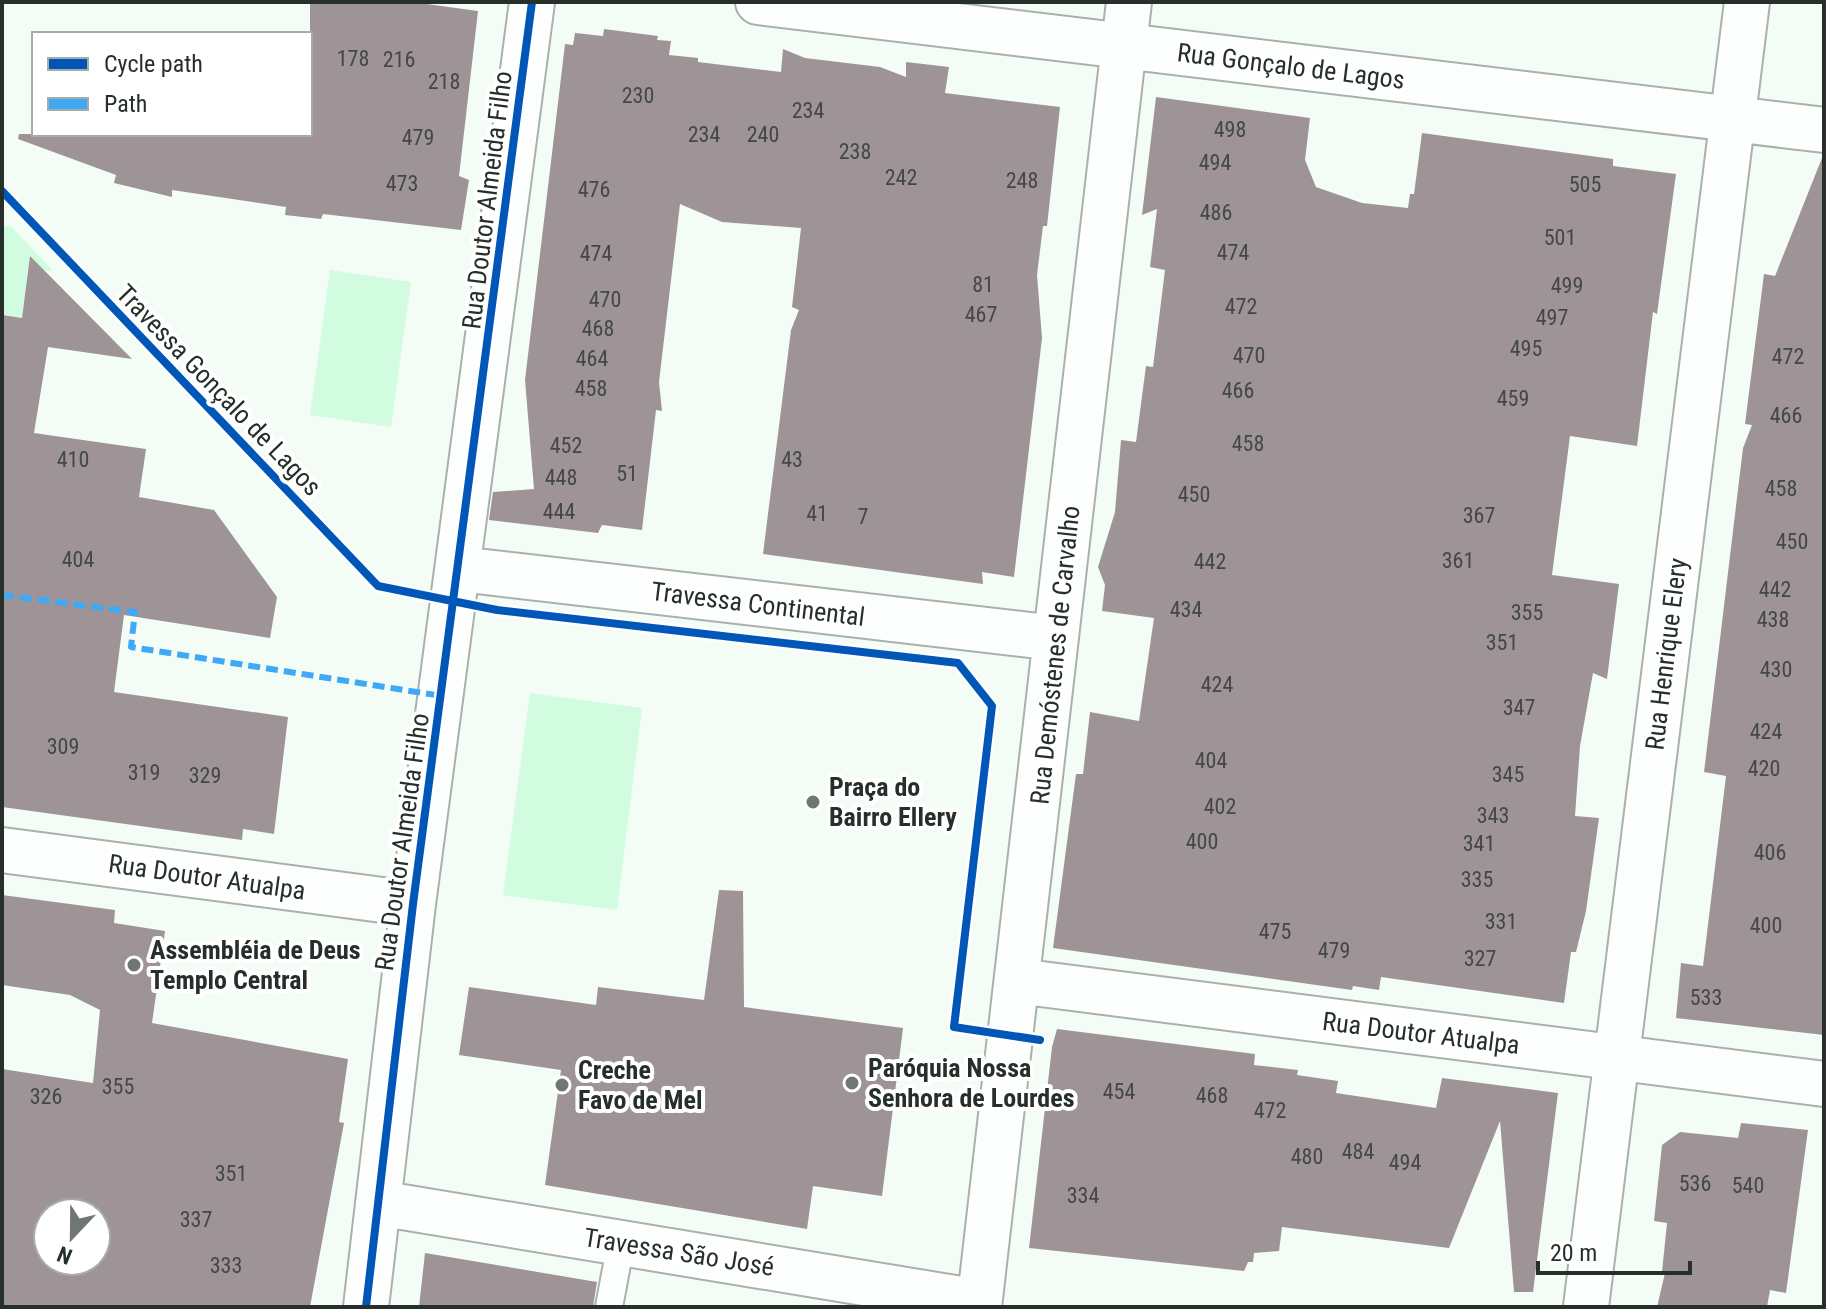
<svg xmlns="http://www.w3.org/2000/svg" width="1826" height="1309" viewBox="0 0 1826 1309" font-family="'Roboto Condensed',sans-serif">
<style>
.green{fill:#d1fce0}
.building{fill:#9e9498;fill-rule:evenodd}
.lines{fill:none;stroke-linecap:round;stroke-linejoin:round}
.lane-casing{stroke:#aab1ac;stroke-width:30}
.street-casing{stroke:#aab1ac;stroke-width:48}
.lane{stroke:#fdfffe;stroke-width:26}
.street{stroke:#fdfffe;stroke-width:44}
.quiet{stroke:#3fa9f5;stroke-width:6;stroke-dasharray:12 6;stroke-linecap:butt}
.cycleway-casing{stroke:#fff;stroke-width:13}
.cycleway{stroke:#0057b8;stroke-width:8}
.poi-dot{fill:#6e7771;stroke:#fff;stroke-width:3}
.labels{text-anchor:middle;stroke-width:8;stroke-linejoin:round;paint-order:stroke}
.number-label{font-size:22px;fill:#444845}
.street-label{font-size:26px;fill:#262f29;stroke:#fff}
.poi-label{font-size:26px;font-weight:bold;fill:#262f29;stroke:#fff;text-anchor:start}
</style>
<rect width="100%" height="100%" fill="#f4fcf6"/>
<!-- green -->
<path class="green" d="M10,225L53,271L28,269L22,318L2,315V228Z
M330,270L411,282L391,427L310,415Z
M530,693L642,708L617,910L503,895Z"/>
<!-- building -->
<path class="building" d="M310,2H412L478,11L459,176L469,180L461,230L323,214L321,219L285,215L286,207L172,190V197L114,183L116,175L18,139L19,134H310Z
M604,29L658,36L657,40L671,41L669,55L698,58V62L781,72L783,49L805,58L880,67L906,77V62L949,67L945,93L1060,107L1047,226H1043L1037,275L1042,338L1014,577L982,572L983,584L763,554L791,330L799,310L792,307L801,228L722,222L680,204L659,382L662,411L656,410L642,530L602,525L598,533L489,520L493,492L534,489L525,380L565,44L573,45L575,33L603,36Z
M1156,97L1310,118L1305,160L1316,187L1362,203L1408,208L1410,194H1414L1422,133L1613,159V166L1676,174L1657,314L1653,312L1637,446L1570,436L1552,575L1619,584L1607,679L1593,673L1580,746L1575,816L1599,818L1586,911L1576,952H1571L1564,1003L1381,977L1379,990L1353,986L1352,990L1053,948L1076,774H1083L1090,712L1139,721L1154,618L1102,611L1105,585L1098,567L1115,512L1121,440L1136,442L1146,366L1153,367L1165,270L1150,267L1157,209L1142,215Z
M1822,158L1824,159V1035L1676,1018L1681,963L1703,966L1726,776L1704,772L1743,448L1752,425L1745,424L1764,274L1775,276Z
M30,256L132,359L48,347L34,433L146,449L139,497L214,510L277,597L270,638L124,615L114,692L288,717L274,834L243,829L242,840L2,807V315L22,318Z
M719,890L743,891L744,1007L903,1028L882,1196L813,1186L807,1229L545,1185L561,1070L459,1055L469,987L596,1005L598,987L704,1000Z
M2,895L115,910L114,923L165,931L152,1023L348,1059L339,1122L344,1123L310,1307H2V1069L93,1083L100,1010L70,995L2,985ZM48,1213H96V1261H48Z
M1057,1029L1255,1054L1254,1065L1298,1070L1297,1075L1338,1081L1336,1093L1436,1108L1442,1078L1558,1093L1533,1292H1514L1500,1121L1449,1248L1282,1227L1279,1251L1254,1253L1253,1262H1248L1244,1271L1029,1248L1052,1047Z
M1741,1123L1808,1130L1786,1293L1770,1290L1767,1307H1657L1665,1273L1662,1272L1667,1223L1654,1221L1662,1145L1680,1132L1738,1138Z
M425,1253L597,1282L593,1307H419Z"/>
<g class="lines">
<defs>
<path id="lane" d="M609,1307L621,1243"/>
<path id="street" d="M758,2L1824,130
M460,569L1056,638
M2,850L413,904
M1018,981L1824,1084
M378,1203L979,1302
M366,1307L413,904L532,2
M979,1307L1129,2
M1586,1307L1747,2"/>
</defs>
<!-- lane casing -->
<use href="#lane" class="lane-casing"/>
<!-- street casing -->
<use href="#street" class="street-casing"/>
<!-- lane -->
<use href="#lane" class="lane"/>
<!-- street -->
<use href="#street" class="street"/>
<!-- quiet -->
<path class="quiet" d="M2,595L135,612L131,647L442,696"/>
<defs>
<path id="cycleway" d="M2,191L378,586L497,610L958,663L992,706L954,1027L1040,1040
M366,1307L413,904L532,2"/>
</defs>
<!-- cycleway casing -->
<use href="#cycleway" class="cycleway-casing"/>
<!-- cycleway -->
<use href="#cycleway" class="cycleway"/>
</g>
<!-- markers -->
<g class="poi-dot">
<circle cx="813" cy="802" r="8"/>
<circle cx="134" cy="965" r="8"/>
<circle cx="852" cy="1083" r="8"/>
<circle cx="562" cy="1085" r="8"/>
</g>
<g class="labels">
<!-- number labels -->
<g class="number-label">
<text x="353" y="66">178</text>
<text x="399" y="67">216</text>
<text x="444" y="89">218</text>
<text x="638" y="103">230</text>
<text x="808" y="118">234</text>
<text x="1230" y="137">498</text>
<text x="704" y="142">234</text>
<text x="763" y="142">240</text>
<text x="418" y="145">479</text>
<text x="855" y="159">238</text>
<text x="1215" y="170">494</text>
<text x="901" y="185">242</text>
<text x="1022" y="188">248</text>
<text x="402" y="191">473</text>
<text x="1585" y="192">505</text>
<text x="594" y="197">476</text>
<text x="1216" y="220">486</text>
<text x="1560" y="245">501</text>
<text x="1233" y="260">474</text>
<text x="596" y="261">474</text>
<text x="983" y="292">81</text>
<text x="1567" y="293">499</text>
<text x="605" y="307">470</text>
<text x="1241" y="314">472</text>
<text x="981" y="322">467</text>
<text x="1552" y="325">497</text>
<text x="598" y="336">468</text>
<text x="1526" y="356">495</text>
<text x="1249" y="363">470</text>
<text x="1788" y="364">472</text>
<text x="592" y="366">464</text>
<text x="591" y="396">458</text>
<text x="1238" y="398">466</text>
<text x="1513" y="406">459</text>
<text x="1786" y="423">466</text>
<text x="1248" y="451">458</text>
<text x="566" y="453">452</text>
<text x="73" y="467">410</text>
<text x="792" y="467">43</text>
<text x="627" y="481">51</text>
<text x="561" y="485">448</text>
<text x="1781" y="496">458</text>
<text x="1194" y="502">450</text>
<text x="559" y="519">444</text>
<text x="817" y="521">41</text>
<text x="1479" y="523">367</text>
<text x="863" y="524">7</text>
<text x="1792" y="549">450</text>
<text x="78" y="567">404</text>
<text x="1458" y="568">361</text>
<text x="1210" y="569">442</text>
<text x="1775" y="597">442</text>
<text x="1186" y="617">434</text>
<text x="1527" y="620">355</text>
<text x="1773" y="627">438</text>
<text x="1502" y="650">351</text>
<text x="1776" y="677">430</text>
<text x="1217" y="692">424</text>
<text x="1519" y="715">347</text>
<text x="1766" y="739">424</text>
<text x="63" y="754">309</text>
<text x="1211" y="768">404</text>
<text x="1764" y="776">420</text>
<text x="144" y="780">319</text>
<text x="1508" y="782">345</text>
<text x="205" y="783">329</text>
<text x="1220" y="814">402</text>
<text x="1493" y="823">343</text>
<text x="1202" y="849">400</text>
<text x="1479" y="851">341</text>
<text x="1770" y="860">406</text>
<text x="1477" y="887">335</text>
<text x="1501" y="929">331</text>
<text x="1766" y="933">400</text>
<text x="1275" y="939">475</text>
<text x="1334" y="958">479</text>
<text x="1480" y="966">327</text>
<text x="1706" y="1005">533</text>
<text x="118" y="1094">355</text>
<text x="1119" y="1099">454</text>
<text x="1212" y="1103">468</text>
<text x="46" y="1104">326</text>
<text x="1270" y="1118">472</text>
<text x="1358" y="1159">484</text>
<text x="1307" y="1164">480</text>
<text x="1405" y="1170">494</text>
<text x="231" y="1181">351</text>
<text x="1695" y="1191">536</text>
<text x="1748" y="1193">540</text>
<text x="1083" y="1203">334</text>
<text x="196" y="1227">337</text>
<text x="226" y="1273">333</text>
</g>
<!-- street labels -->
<g class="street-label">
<text transform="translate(1291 66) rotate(7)" y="9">Rua Gonçalo de Lagos</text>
<text transform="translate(487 200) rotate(-83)" y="9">Rua Doutor Almeida Filho</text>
<text transform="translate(219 390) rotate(46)" y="9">Travessa Gonçalo de Lagos</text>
<text transform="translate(758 604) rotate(7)" y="9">Travessa Continental</text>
<text transform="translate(1666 654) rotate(-83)" y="9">Rua Henrique Elery</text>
<text transform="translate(1055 655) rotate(-84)" y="9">Rua Demóstenes de Carvalho</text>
<text transform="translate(402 842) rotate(-82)" y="9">Rua Doutor Almeida Filho</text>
<text transform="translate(207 877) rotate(8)" y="9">Rua Doutor Atualpa</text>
<text transform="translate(1421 1033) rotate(7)" y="9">Rua Doutor Atualpa</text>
<text transform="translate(679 1252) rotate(9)" y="9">Travessa São José</text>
</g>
<!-- poi labels -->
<g class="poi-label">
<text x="829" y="796">Praça do<tspan x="829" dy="30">Bairro Ellery</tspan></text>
<text x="150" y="959">Assembléia de Deus<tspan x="150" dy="30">Templo Central</tspan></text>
<text x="868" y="1077">Paróquia Nossa<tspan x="868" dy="30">Senhora de Lourdes</tspan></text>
<text x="578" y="1079">Creche<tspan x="578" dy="30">Favo de Mel</tspan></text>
</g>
</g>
<!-- border -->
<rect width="1826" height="1309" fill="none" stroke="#262f29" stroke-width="8"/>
<!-- legend -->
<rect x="32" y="32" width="280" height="104" fill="#ffffff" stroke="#a8aca9" stroke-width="2"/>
<rect x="48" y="58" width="40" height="12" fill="#0057b8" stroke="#a8aca9" stroke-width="2"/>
<text x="104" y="72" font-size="24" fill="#262f29">Cycle path</text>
<rect x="48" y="98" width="40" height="12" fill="#3fa9f5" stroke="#a8aca9" stroke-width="2"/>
<text x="104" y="112" font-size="24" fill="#262f29">Path</text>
<!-- north arrow -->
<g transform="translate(72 1237) rotate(202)"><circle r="38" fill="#ffffff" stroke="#a8aca9" stroke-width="2"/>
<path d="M0-6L14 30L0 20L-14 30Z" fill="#6e7771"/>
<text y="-12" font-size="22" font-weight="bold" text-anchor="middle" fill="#262f29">N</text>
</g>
<!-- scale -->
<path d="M1538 1261v12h152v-12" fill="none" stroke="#262f29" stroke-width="4"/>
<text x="1550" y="1261" font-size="24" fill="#262f29" stroke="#ffffff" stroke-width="6" paint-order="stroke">20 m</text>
</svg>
